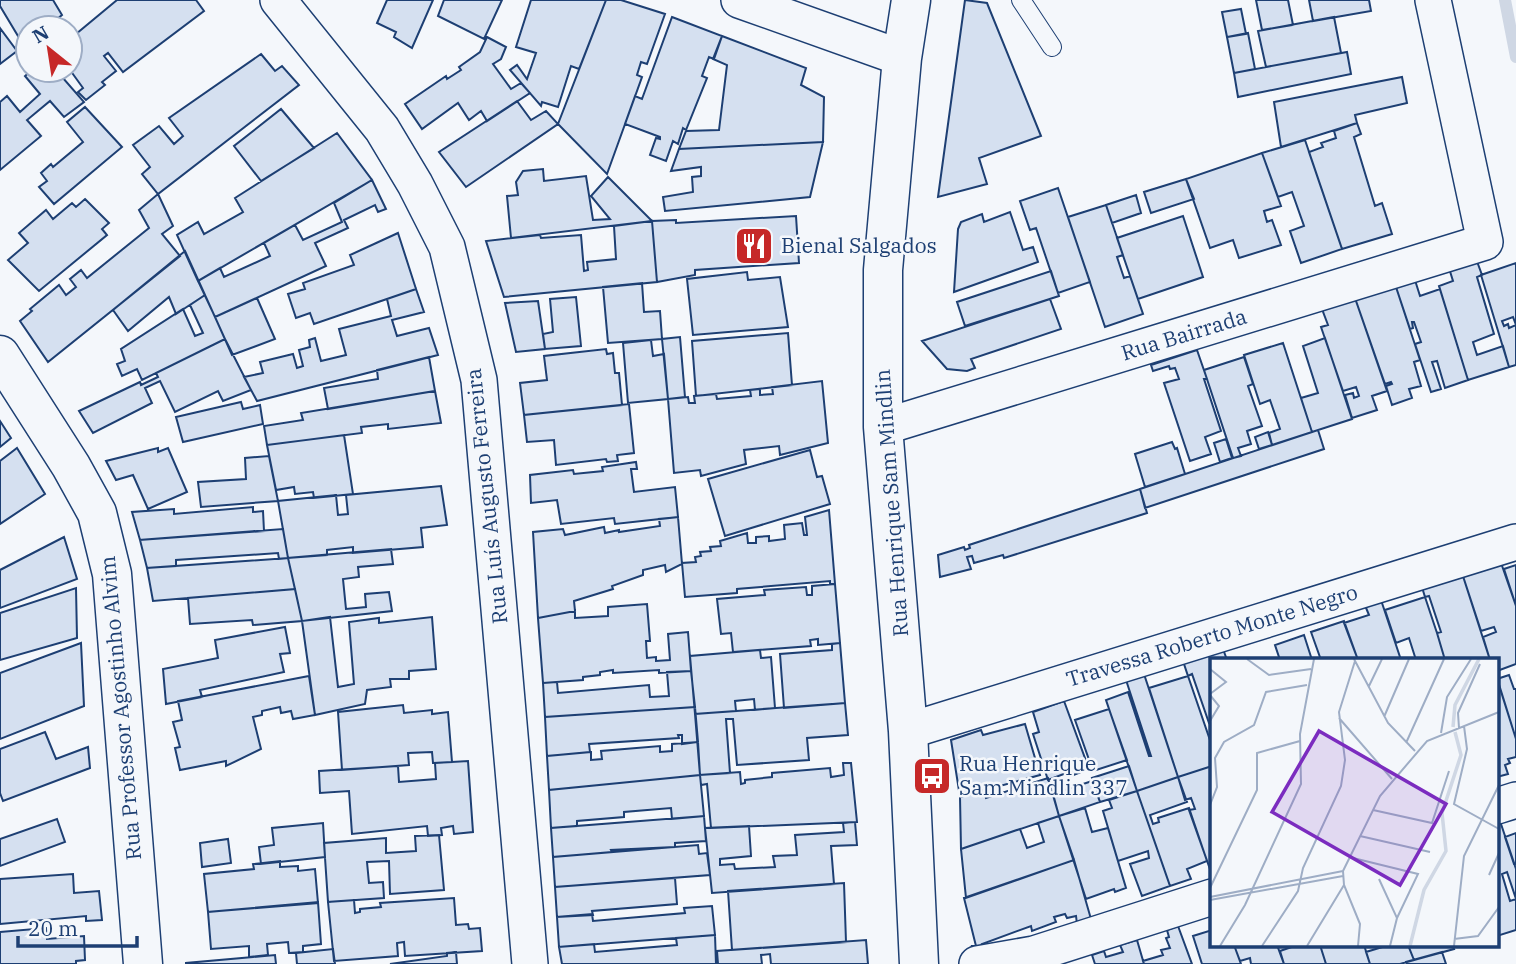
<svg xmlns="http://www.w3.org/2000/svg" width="1516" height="964" viewBox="0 0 1516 964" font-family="'IBM Plex Serif',serif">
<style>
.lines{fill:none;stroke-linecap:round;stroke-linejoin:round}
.stream{stroke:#cfd7e4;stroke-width:12}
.building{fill:#d5e0f0;stroke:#1d3f73;stroke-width:2}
.lane-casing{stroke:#1d3f73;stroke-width:20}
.street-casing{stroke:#1d3f73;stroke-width:38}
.secondary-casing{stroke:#1d3f73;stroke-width:41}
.lane{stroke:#f4f7fb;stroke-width:18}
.street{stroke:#f4f7fb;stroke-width:35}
.secondary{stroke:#f4f7fb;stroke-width:38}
.labels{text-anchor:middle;stroke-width:5;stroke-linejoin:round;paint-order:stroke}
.poi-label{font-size:21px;fill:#1d3f73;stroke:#f4f7fb;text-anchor:start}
.street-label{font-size:21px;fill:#1d3f73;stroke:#f4f7fb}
.inset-river{fill:none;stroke:#cfd7e4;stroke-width:3.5}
.inset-road{fill:none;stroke:#9eadc5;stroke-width:2}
.view{fill:#7b2cbf;fill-opacity:0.15;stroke:#7b2cbf;stroke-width:3.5}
.inset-edge{fill:none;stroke:#1d3f73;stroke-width:3.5}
</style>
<rect width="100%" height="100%" fill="#f4f7fb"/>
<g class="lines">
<!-- stream -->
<path class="stream" d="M1505,0L1516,57"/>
</g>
<!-- building -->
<path class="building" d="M0,0H53L62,15L46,28H28V43L24,46L0,6Z
M117,0H196L204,11L123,72L108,53L104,56L116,71L102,82L105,85L86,100L78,92L83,88L70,70V39Z
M387,0H433L412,48L394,37L396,32L377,23Z
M444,0H502L484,39L438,16Z
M531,0H606L579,69L571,66L558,107L542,102L541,106L510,70L517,65L527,79L536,53L516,47Z
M606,0H621L665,14L647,64L641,62L637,75L642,77L607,174L558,124Z
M965,0L987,3L1041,136L979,158L987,184L938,197Z
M1256,0H1288L1293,25L1262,30Z
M1309,0H1369L1371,11L1313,21Z
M1241,9L1246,34L1227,37L1222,12Z
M672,17L722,36L714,59L709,57L702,76L707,78L686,130L683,128L678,144L673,141L666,161L650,155L656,138L660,139V137L625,124L635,96L642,99Z
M1334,17L1341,53L1266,67L1258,31Z
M0,28L17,51L0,64Z
M1248,33L1255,69L1234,73L1227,37Z
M722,36L806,68L801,85L824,97L823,142L679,149L686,131L719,130L727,65L713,59Z
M487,37L506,47L501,59L493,64L511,89L521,83L530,93L487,121L481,111L469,120L458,103L422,129L405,104L446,76L447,79L461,70L459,67L480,52Z
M1347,52L1351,74L1238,97L1234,73Z
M261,54L275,71L282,66L299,85L158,194L142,174L150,167L133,145L159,126L174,144L183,136L169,118Z
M32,70H56L84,102L64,117L50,101L27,120L41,136L0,170V102L7,96L20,112L40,94L25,76Z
M1402,77L1407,103L1355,115L1357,123L1281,147L1274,102Z
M517,101L531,120L546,111L558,124L466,187L439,152Z
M85,107L122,147L54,204L39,187L47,181L41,173L51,164L53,167L83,142L67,122Z
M281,109L314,148L261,181L234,146Z
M1357,123L1361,134L1354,137L1375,206L1382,203L1392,234L1342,249L1309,152L1323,147L1321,143L1336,138L1334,131Z
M337,133L372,180L198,281L177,235L198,222L204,234L243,212L235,198Z
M1305,140L1342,249L1301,263L1290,231L1304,226L1292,192L1278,197L1262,153Z
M823,142L810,197L665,211L663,197L693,192L692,177L701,176V167L671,171L679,149Z
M1262,153L1281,206L1264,211L1267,222L1272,220L1281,245L1239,258L1233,240L1210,248L1186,179Z
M543,169L544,181L586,176L593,220L610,219L591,196L608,177L652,221L511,238L507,196L518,195L516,182L523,171Z
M1186,179L1194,199L1151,213L1144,192Z
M372,180L386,209L378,212L375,205L344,220L348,228L315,243L326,266L215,317L198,281L220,268L224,277L270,256L264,243L295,225L303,240L342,222L334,203Z
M1058,188L1090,282L1058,293L1036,228L1030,230L1020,201Z
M158,194L173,226L162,234L180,256L48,362L20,321L32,311L30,309L59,285L66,295L76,287L70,279L81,270L87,278L149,228L139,210Z
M1136,195L1141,213L1112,223L1106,205Z
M85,199L109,223L102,229L107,235L39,291L8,260L28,243L19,233L46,210L53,219L72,203L76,207Z
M1106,205L1123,255L1117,257L1124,278L1130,276L1143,314L1105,327L1068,217Z
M1010,212L1023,250L1033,247L1038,262L954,292L958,229L961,222L982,214L984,222Z
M796,216L799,263L695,270V275L657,282L652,221L676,220V223Z
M1183,216L1203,277L1138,299L1117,238Z
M652,221L657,282L504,297L486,241L540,235L541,238L581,235L584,271L588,270L587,262L616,259L614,226Z
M398,233L416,289L314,324L310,313L296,318L288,294L305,289L303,283L354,265L350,255Z
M185,251L205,295L176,314L169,297L128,331L113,310Z
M1475,256L1482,275L1477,277L1494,334L1473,342L1477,355L1503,346L1509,367L1468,380L1439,286L1453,281L1448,265Z
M1516,263V325L1513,317L1502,321L1504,326L1508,324L1509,328L1516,325V365L1509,367L1481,275Z
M1051,271L1059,296L965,326L957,302Z
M747,272L748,280L780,277L788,327L693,335L687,279Z
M1414,277L1420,296L1440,289L1468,380L1445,388L1437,361L1432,362L1441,389L1431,392L1415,344L1421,342L1414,322H1412L1413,328L1410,329L1395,284Z
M642,283L644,312L660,311L662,339L608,343L603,287Z
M1395,284L1420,360L1414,362L1421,386L1409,389L1412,398L1392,405L1386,386L1392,384L1391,382L1385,384L1355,298Z
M416,289L424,312L392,320L397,336L429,328L438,355L257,401L244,377L263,373L260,362L293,354L297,368L303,366L299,350L310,347L309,340L315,338L321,361L346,355L339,329L391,316L387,299Z
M205,295L225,339L142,380L137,369L122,376L117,364L125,361L121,349L183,309L195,336L203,333L190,305Z
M576,297L581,346L545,349L543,334L553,332L550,299Z
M257,298L275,339L232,355L215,317Z
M1355,298L1387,391L1372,396L1377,410L1352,418L1345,395L1353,393L1354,398L1359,396L1356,387L1343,391L1321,327L1328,325L1322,309Z
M1050,299L1061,329L971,359L975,368L967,371L947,369L922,341Z
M538,301L545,349L516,352L505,303Z
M788,333L792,385L696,396L692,341Z
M680,337L685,397L668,399L662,339Z
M1325,338L1352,419L1312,432L1301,398L1318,393L1303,346Z
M225,339L251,390L223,401L218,391L175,412L160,381L145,388L152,403L93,433L79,411L140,382L141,385L158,377L156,373Z
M651,340L653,356L664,354L668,399L628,403L623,343Z
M1283,343L1312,432L1272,445L1269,433L1280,429L1270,400L1260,404L1244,355Z
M606,349L607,354L613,353L615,373H619L622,405L524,415L520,383L547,380L544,356Z
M1197,350L1207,379H1204L1221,431L1205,437L1211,454L1190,461L1164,383L1179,379L1175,368L1170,369L1169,366L1153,371L1151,365Z
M429,357L435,391L328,409L324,388L378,379L377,370Z
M1244,357L1253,384L1248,386L1262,426L1247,431L1251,444L1238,448L1241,456L1233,458L1204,370Z
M822,381L828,443L780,455L779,446L744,450L746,464L701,476L700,470L674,473L668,399L688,397L689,403H695L694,396L716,394L717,399L751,396L750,390L760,389V395L773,394L772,387Z
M435,391L441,423L388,429V424L361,427L362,433L267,445L264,426L303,420L301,413Z
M241,402L243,409L260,405L263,424L183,442L176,417Z
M629,404L634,453L617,455L618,461L607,462L606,459L556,465L554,440L527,442L524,415Z
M0,421L11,438L0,447Z
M1318,430L1324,449L1145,508L1140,489Z
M1268,432L1272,445L1259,449L1255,437Z
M344,435L353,494L314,498L313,492L295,494L294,487L276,490L267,445Z
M1226,439L1232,458L1220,462L1214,443Z
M1172,442L1175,449L1177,448L1185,474L1145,487L1135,454Z
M17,448L45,494L0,524V461Z
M158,448V452L168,448L187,492L148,509L133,475L116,480L106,461Z
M810,450L817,477L822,476L830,504L725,536L708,479Z
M269,456L278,501L201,507L198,482L246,479L245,458Z
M636,462L637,469H631L634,492L675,487L678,517L615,524L614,518L561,524L557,500L531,503L530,475L573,470L574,474L603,471L602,467Z
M441,486L447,525L421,528L423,547L353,553V547L327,550V555L288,558L278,501L336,495L338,515L348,514L346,495Z
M1140,489L1147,513L1004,558L1003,555L974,563L972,556L967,557L971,569L940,577L938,555L964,547L965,550L970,548L969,545Z
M253,507V512L263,511L264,531L140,540L132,512L174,509V514Z
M829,510L835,584H830V581L737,589V593L685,597L682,563L696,562L695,557L701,556L700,552L711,551L710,547L721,546L720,541L747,533L748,543H756V537L769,536V541L785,539L784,525L802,523L804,535H807L805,517Z
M678,517L682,564L666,572L665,565L643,570V575L612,586L613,589L574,601L575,611L538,618L533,532L563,529L565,535L604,527L605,533L619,530V532L660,526L659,519Z
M283,529L288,558L279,559L278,553L176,560V566L147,568L140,540Z
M64,537L77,579L0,608V570Z
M391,549L393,564L358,567L359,577L343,579L346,609L366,607L365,594L389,592L392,611L302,621L288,558Z
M1499,557L1516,606V664L1497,671V660H1490L1483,637L1496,632L1494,627L1481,631L1461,570Z
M288,558L295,589L153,601L147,568Z
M1516,565V606L1504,569Z
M1461,570L1490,660H1445L1437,633L1441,632L1429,596L1425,597L1421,584Z
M835,584L840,643L818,645V639L810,640L811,646L733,652L731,633L721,634L717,599L765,595L764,590L806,587L807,595H812V586Z
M76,588L77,638L0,660V613Z
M295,589L302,621L253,625L252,620L190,624L188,598Z
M1380,597L1401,660H1358L1344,623L1369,615L1364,603Z
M1425,597L1437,633L1445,660H1416L1409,638L1396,643L1385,610Z
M647,604L650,641H646L647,658L656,657V661L670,660L668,634L688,632L691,671L659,673V670L613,673V670L600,672V675L583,677V680L543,683L538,618L575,611V618L608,616V607Z
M330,617L338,687L354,684L349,622L379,618V623L432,617L436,669L409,671V679H390L391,687L367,690L365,704L315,715L302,621Z
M1344,621L1358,660H1321L1311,632Z
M285,627L290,653L280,654L284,672L200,690L202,697L166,704L163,669L218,658L215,640Z
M1304,635L1312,660H1280L1275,645Z
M81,643L84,706L0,739V673Z
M840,643L845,703L784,708L780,654L832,650V644Z
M1223,649L1227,660H1212V722L1209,723L1192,674L1188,676L1183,661Z
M760,650L761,658L771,657L775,708L755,710L754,699L735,701L736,711L695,714L690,656Z
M691,671L695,707L545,717L543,683L557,682L558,693L649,685L650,697L669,696L667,672Z
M1144,674L1178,777L1137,791L1106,700L1128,692L1149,756H1151L1126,680Z
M1509,675L1514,689H1516V739L1497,679Z
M309,676L315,715L293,719L291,711L281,713L280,707L262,711V715L253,717L261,749L226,766V761L180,770L175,748L180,747L173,722L182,720L178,701Z
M1188,676L1212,746V766L1178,777L1149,688Z
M1497,678L1516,739V757L1508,759L1510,763L1505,765L1508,774L1497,777Z
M1064,701L1089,769L1071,776L1069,772L1048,780L1033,734L1039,732L1033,712Z
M845,703L848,735L807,738L809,760L737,765L733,719H726L730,773L700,775L695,714Z
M403,705L404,713L432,710V714L448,712L452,762L433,763L432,752L408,753L409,765L342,770L338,712Z
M695,707L698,742L682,744V735H678L679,738L589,744L590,752L547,756L545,717Z
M1109,709L1127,760L1093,771L1075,720Z
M1025,724L1040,775L960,797L951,740L981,730L983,735Z
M45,732L56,759L88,747L90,768L3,801L0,793V749Z
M698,742L700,775L549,790L547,756L591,752V760L602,759L601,751L660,746V752L672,751V744Z
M468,761L473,832L454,834L453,826L441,828L442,835L428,836L427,826L352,834L349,791L320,793L319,771L398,766L399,782L436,779L435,763Z
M843,763H851L857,822L711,828L707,784L701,785L700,775L740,772L741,784L745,783V780L772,777V773L830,768L831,777L844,775Z
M1129,766L1137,791L1100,802L1092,778Z
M1212,766V868L1210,869L1189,810L1195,809L1191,798L1185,800L1178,777Z
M700,775L704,816L672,819L671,808L624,812V817L577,821V826L551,828L549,790Z
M1178,777L1187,802L1150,815L1153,824L1159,822L1158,818L1189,808L1207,861L1187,869L1191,879L1170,886L1137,791Z
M1048,778L1059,816L961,849L960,797L984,790L986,798Z
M1092,781L1100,802L1059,816L1053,794Z
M1137,791L1170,886L1142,896L1130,864L1149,858L1148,851L1118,861L1103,811L1112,808L1109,800Z
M1085,808L1092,832L1108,828L1126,888L1115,892L1114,889L1086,899L1059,816Z
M704,816L706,841L675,843V847L611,850L612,852L553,857L551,828Z
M1059,816L1074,860L966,898L961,849L1020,829L1027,848L1044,842L1038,823Z
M57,819L65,842L0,866V839Z
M1500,821L1516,869V899L1507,872L1502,874L1510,901L1516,899V930L1497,936V822Z
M855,822L857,845L831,846L834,884L712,893L705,828L749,826L751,856L720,859V865L734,864L735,869L775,867L773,856L797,855L795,835L844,832L843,823Z
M323,823L325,857L261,864L259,847L274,845L272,828Z
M1516,833V864H1514L1505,837Z
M439,835L444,890L390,894L389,861L367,862L369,883L383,882L384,898L328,902L324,843L386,838V853L416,851L415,836Z
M228,839L231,863L202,867L200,843Z
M698,845L699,854L707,853L710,875L555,887L553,857Z
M1074,860L1091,919L1077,924L1076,916L1067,918L1065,914L1054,917L1056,922L1032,931L1031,926L982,944L986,952L975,957L972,946H976L964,898Z
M280,861V867L298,866V871L315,869L318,903L208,912L204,874L254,869L253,864Z
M73,874L74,893L99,891L102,920L86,921V916L0,924V879Z
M675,878L677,904L592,911L593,915L557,917L555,887Z
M844,883L846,942L732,950L728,891Z
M454,898L456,925L468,924L469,929L480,928L482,951L405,956L404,942L397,943L398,956L334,961L328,902L354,900L355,913L360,912V909L381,907L380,903Z
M318,902L321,944L303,946V952L289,953L288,942L267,944L268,955L249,957V946L211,949L208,912Z
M712,906L715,935L559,947L557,917L592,914L593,921L685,913L684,908Z
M1178,926L1192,964H1144L1143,961L1163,955L1161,950L1170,948L1166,938L1169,937L1167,930Z
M46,928L47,939L84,936L85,960L76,961V964H0V932Z
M1212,930V945H1234L1241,964H1202L1193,936Z
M715,935L716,964H562L559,947L594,944L595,952L677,945L676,938Z
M866,940L868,964H771L770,954L761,955L762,964H718L717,951Z
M1137,940L1144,964H1095L1092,955L1104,951L1106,957L1123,952L1120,945Z
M1234,945H1277L1284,964H1251L1250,958L1240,961Z
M1291,945H1320L1326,964H1284L1280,951L1292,947Z
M1320,945H1364L1370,964H1326Z
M1389,945H1408L1414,960L1400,964H1370L1366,952Z
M1408,945H1452L1454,949L1414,960Z
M333,949L335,964H297L296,953Z
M456,952L457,964H390L447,956V953Z
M1442,952L1446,964H1407L1406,962Z
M275,955L276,964H186V963Z"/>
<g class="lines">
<defs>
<path id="lane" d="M1021,0L1052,47"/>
<path id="street" d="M278,0L382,129L415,184L447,247L479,380L530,964
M739,0L902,58
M883,427L1485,242L1433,0
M908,731L1516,542
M1497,806L1516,800
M977,964L1034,954L1212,897"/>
<path id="secondary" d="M911,0L902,58L883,270V427L908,731L919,964
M0,355L71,466L97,513L112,574L143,964"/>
</defs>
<!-- lane casing -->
<use href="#lane" class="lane-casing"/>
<!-- street casing -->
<use href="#street" class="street-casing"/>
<!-- secondary casing -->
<use href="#secondary" class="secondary-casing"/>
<!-- lane -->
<use href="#lane" class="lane"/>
<!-- street -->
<use href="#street" class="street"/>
<!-- secondary -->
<use href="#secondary" class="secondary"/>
</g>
<!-- icons -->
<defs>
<symbol id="restaurant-square" viewBox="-11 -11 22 22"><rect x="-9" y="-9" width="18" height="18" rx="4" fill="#c62828" stroke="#f4f7fb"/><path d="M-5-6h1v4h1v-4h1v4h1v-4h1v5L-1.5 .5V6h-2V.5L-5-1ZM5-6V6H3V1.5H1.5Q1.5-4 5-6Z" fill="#fff"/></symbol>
<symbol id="bus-square" viewBox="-11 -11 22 22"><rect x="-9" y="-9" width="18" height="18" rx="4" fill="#c62828" stroke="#f4f7fb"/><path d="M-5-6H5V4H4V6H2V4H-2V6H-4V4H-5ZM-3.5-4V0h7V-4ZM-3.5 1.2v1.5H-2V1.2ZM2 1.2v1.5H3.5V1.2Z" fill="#fff"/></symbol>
</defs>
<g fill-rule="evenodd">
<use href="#restaurant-square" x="732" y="224" width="44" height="44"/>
<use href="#bus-square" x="910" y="754" width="44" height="44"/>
</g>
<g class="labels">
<!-- poi labels -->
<g class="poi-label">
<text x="781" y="253">Bienal Salgados</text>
<text x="959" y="771">Rua Henrique<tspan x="959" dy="24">Sam Mindlin 337</tspan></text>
</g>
<!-- street labels -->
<g class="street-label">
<text transform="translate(1184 335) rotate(-17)" y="7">Rua Bairrada</text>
<text transform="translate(487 496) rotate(-96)" y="7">Rua Luís Augusto Ferreira</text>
<text transform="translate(892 503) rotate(-94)" y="7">Rua Henrique Sam Mindlin</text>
<text transform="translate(1212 636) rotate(-17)" y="7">Travessa Roberto Monte Negro</text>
<text transform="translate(121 708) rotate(-95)" y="7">Rua Professor Agostinho Alvim</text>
</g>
</g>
<!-- overview -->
<g transform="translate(1210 658)">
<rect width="289" height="289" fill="#f4f7fb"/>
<path class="inset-river" d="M243,69L245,47L269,1M200,288L214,232L236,193L232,155L251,97L245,74"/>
<path class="inset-road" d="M37,1L59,17L101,11M144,1L178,65L205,93M0,11L16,24L0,36M159,28L172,1M0,37L9,48L0,63M174,59L199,1M129,60L182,121M254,68L257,91L244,146L289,171M249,70L248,55L270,6M231,75L237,39L261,1M196,85L234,1M0,147L7,129L5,100L14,84L44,67L56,34L97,27M163,152L222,165L239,113M150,178L220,194M139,199L208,216L187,260M279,217L289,195M169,221L187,260L180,288M0,230L47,132V95L90,83M0,239L133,213M0,242L133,218M244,281L268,278L289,249M10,288L35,247L91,126L90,76L104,1M52,288L88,233L93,210L131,128L135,102L129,54L145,3M97,288L134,227M148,288L150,266L134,227L133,213L170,138L217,83L289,54M244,288L254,198L289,127"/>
<path class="view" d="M109,73L236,146L190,227L62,154Z"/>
<rect width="289" height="289" class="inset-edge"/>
</g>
<!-- north arrow -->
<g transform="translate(49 49) rotate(330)"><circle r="33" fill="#f4f7fb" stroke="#9eadc5" stroke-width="2"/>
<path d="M0-5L12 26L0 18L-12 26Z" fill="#c62828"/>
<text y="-10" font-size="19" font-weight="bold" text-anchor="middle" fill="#1d3f73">N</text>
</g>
<!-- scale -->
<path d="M18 936v10h119v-10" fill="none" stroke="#1d3f73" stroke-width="3.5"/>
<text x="28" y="936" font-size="21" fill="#1d3f73" stroke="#f4f7fb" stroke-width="5" paint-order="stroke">20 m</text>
</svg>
